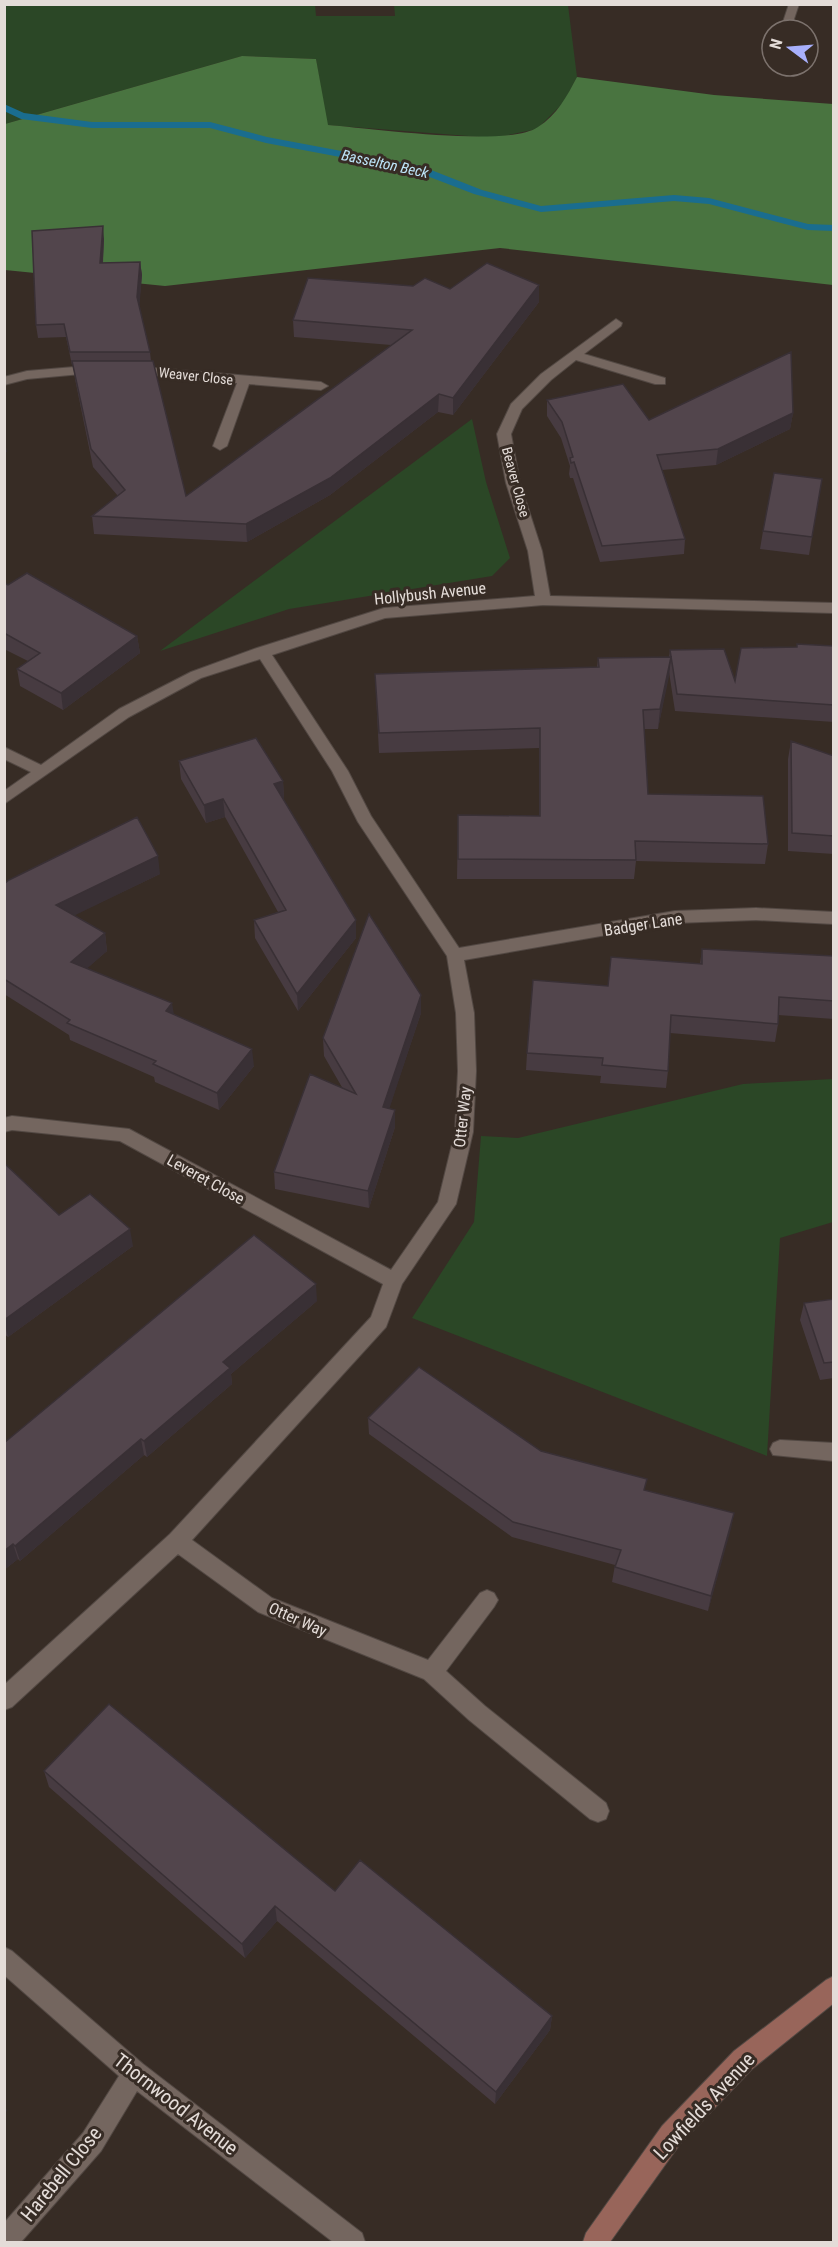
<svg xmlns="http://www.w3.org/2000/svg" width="838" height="2247" viewBox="0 0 838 2247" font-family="'Roboto Condensed',sans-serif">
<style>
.green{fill:#2b4726}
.forest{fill:#497440}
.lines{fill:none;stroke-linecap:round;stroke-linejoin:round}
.stream{fill:#1a6d8f;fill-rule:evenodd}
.lane-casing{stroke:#524843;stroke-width:2}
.street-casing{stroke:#524843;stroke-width:2}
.secondary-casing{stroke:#524843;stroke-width:2}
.lane{fill:#74665f;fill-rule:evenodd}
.street{fill:#74665f;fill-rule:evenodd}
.secondary{fill:#98655a;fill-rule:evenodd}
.wall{fill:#473b41}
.shaded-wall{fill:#393035}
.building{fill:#52454c;stroke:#393035;stroke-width:1.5}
.labels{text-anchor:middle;stroke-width:6;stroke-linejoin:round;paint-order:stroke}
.far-street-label{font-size:14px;fill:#e4dcd8;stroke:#372c25}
.far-water-label{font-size:15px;font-style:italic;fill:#bee5f9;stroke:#372c25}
.street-label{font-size:16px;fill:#e4dcd8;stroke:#372c25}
.near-street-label{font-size:20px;fill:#e4dcd8;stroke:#372c25}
</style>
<rect width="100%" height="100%" fill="#372c25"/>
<!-- green -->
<path class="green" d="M315,4L316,16H395L394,4L568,5L577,77L564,102L537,129L494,138L327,125L316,59L242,56L5,124V5Z
M472,419L486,482L510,558L492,576L289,609L160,651Z
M833,1079V1222L780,1238L767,1456L412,1318L474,1222L481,1136L518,1138L743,1084Z"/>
<!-- forest -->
<path class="forest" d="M242,56L316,59L328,125C369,128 508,148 538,127C557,115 567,96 577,77L714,95L833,104V285L500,248L165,286L5,270V124Z"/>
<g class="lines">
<!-- stream -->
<path class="stream" d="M4,104L24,113L92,122H210L267,137L421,166L482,190L541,206L674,195L709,198L808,224L834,225V231L808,230L709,204L674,201L541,212L474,194L414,171L266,143L210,128H92L21,119L4,111Z"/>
<defs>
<path id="lane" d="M789,4H799L792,25L787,28L782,25Z"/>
<path id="street" d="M616,319L622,323L621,326L584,354L665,378V384H655L576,360L551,380L522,409L511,434L520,483L542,551L550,596L834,603V613L543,605L385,618L272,655L348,771L371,816L459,948L675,911L756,908L834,912V924L756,920L675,923L464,960L474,1013L476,1071L473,1132L456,1204L402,1284L386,1327L192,1540L272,1598L428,1660L480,1593L487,1590L494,1593L498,1600L494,1607L446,1671L485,1706L606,1803L609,1811L606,1819L598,1822L590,1819L469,1720L424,1679L258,1612L178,1554L12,1707L4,1710V1685L170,1534L371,1317L383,1284L120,1141L12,1130L4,1132V1118L12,1116L129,1129L391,1270L438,1202L455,1132L458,1071L456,1013L447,956L358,822L332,771L260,659L201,678L129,717L4,804V791L31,772L4,759V747L41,765L119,709L191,672L257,648L384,608L535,596L528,551L506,483L497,434L511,404L541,374Z
M98,365L103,366V372L27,379L4,385V377L27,371Z
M131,366L321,382L328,386L321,390L249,384L227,446L220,450L213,446L237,383L126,373V367Z
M780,1440L834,1443V1461L773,1455L770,1449L773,1443Z
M4,1947L12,1951L143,2064L362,2233L365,2242H333L137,2091L101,2151L21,2242H4V2223L83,2133L119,2076L4,1975Z"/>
<path id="secondary" d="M834,1976V2003L752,2069L680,2144L610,2242H583L586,2233L662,2126L734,2051L826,1980Z"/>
</defs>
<!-- lane casing -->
<use href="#lane" class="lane-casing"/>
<!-- street casing -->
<use href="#street" class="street-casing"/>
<!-- secondary casing -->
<use href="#secondary" class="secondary-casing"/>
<!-- lane -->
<use href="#lane" class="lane"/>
<!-- street -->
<use href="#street" class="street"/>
<!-- secondary -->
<use href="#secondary" class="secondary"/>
</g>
<!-- wall -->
<path class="wall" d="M104,239L103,263L140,262L142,275L139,305L150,352L151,361L186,496L391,345L294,337L293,320L413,286L450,289L539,302L453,415L438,412L330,495L247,542L94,534L92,516L118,496L93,467L75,379L73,365H72L66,337L38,338L36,325Z
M547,400L649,420L793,413L790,429L716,465L662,470L685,539L684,554L600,562L573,478H570L569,474L570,466L561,438L547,416Z
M763,531L812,537L809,555L760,549Z
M4,583L137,636L140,653L63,710L20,686L17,669L28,661L4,649Z
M797,644L834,646V722L675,711L669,672L658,729H644L648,794L768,844L765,864L636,861L634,879H457L458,815L539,816V748L379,753L375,674L597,667L598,658L669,657L670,650L735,681L797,647Z
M791,741L834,756V854L788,851V759Z
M179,761L283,781L284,799H283L356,938L298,1011L255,938L254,920L278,912L225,817L206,823L181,779Z
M160,874L74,915L105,933L107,951L87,968L174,1014L254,1066L219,1110L155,1082L154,1077L70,1040L69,1035L4,994V884Z
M702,949L834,956V1019L778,1015V1024L775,1042L670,1033L668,1071L666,1088L600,1083L601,1076L526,1070L527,1053L608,986L700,964Z
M421,1013L389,1108L395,1127L369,1208L275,1189L274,1172L343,1089L324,1056L323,1038Z
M4,1163L59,1215L133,1246L8,1337L4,1334Z
M834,1299V1378L820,1380L800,1320L804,1303Z
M317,1301L231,1374L232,1384L147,1457L144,1455L20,1561L18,1559L4,1570V1443Z
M368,1418L541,1451L645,1490L734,1513L708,1611L612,1582L615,1565L512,1537L369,1434Z
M44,1771L335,1891L552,2016L550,2030L495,2104L277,1921L245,1958L49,1787Z"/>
<!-- shaded-wall -->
<path class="shaded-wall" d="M103,226L104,239L102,276L100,263Z
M140,262L142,275L139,311L137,297Z
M539,285V302L453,415V398Z
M439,394L438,412L330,495L247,542L246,524Z
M793,413L790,429L716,465L718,449Z
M4,438L7,452L4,453Z
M137,636L140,653L63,710L61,693Z
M671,657L669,677L658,729L660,709Z
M283,781L284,799L275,802L274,784Z
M223,799L225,817L206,823L204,805Z
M158,856L160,874L59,923L56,905Z
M356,920V938L298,1011L297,994Z
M105,933L107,951L74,980L71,962Z
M421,995V1013L384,1125L383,1107Z
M172,1003L175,1021L166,1011Z
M252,1049L254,1066L219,1110L217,1093Z
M395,1110V1127L369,1208L368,1191Z
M130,1229L133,1246L8,1337L4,1320Z
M316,1284L317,1301L231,1374L232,1384L147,1457L144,1441L223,1362Z
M141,1439L144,1455L20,1561L15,1546Z
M734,1513L731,1529L708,1611L711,1596Z
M13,1544L18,1559L4,1570V1551Z
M275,1906L277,1921L245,1958L242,1944Z
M552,2016L550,2030L495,2104L496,2092Z
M4,2106L7,2110L4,2118Z"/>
<!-- building -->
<path class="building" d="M103,226L100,263L140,262L137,297L150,352H70L64,324L36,325L32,231Z
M487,263L539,285L453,398L439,394L330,478L246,524L92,516L125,490L91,449L72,361H153L186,496L412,330L293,320L308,278L413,286L425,278L450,289Z
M791,352L793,413L718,449L657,455L685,539L602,546L574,462L571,463L570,458L573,457L562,422L547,400L623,384L649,420Z
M774,473L822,479L812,537L763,531Z
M27,573L137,636L61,693L17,669L40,653L4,633V583L8,585Z
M797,644L834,646V705L677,694L670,650L724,649L735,681L741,648L797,647Z
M671,657L660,709L643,710L648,794L763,796L768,844L635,841L636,860L458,859V815L540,816V728L379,733L375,674L599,667L598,658Z
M256,738L283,781L274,784L356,920L297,994L254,920L286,910L223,799L204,805L179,761Z
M791,741L834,756V836L792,833Z
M137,817L158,856L56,905L105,933L71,962L172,1003L166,1011L252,1049L217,1093L153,1064L156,1061L67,1023L70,1020L4,979V884L9,880Z
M369,914L421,995L383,1107L395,1110L368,1191L274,1172L310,1074L356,1094L323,1038Z
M702,949L834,956V1001L779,997L778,1024L671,1015L668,1071L602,1065L603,1058L527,1053L533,980L608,986L611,957L702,964Z
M4,1163L59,1215L90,1194L130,1229L4,1320Z
M254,1235L316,1284L223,1362L230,1368L144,1441L141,1439L15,1546L13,1544L4,1551V1443Z
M834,1299V1362L824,1363L804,1303Z
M419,1367L541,1451L647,1479L644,1490L734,1513L711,1596L615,1567L621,1550L513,1522L368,1418Z
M109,1704L335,1891L360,1860L552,2016L496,2092L275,1906L242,1944L44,1771Z"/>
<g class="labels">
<!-- far-street labels -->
<g class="far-street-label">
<text transform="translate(196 376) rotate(6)" y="5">Weaver Close</text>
<text transform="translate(516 482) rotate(75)" y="5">Beaver Close</text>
</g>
<!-- far-water labels -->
<g class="far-water-label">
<text transform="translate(385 164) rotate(12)" y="5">Basselton Beck</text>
</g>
<!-- street labels -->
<g class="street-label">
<text transform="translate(430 593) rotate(-6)" y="6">Hollybush Avenue</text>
<text transform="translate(643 924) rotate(-9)" y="6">Badger Lane</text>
<text transform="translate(462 1117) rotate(-84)" y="6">Otter Way</text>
<text transform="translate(206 1179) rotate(29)" y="6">Leveret Close</text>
<text transform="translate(298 1619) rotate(24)" y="6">Otter Way</text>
</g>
<!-- near-street labels -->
<g class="near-street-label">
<text transform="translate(176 2104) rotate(38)" y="7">Thornwood Avenue</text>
<text transform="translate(704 2106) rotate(-47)" y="7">Lowfields Avenue</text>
<text transform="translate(61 2174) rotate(-51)" y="7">Harebell Close</text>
</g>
</g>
<!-- border -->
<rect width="838" height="2247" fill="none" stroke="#e4dcd8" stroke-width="12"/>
<!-- north arrow -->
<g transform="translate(790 48) rotate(286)"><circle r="28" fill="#372c25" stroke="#7c726d" stroke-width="1.5"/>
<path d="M0-4.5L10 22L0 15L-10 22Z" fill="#a8b0fc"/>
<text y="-9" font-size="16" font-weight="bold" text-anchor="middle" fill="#e4dcd8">N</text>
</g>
</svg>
